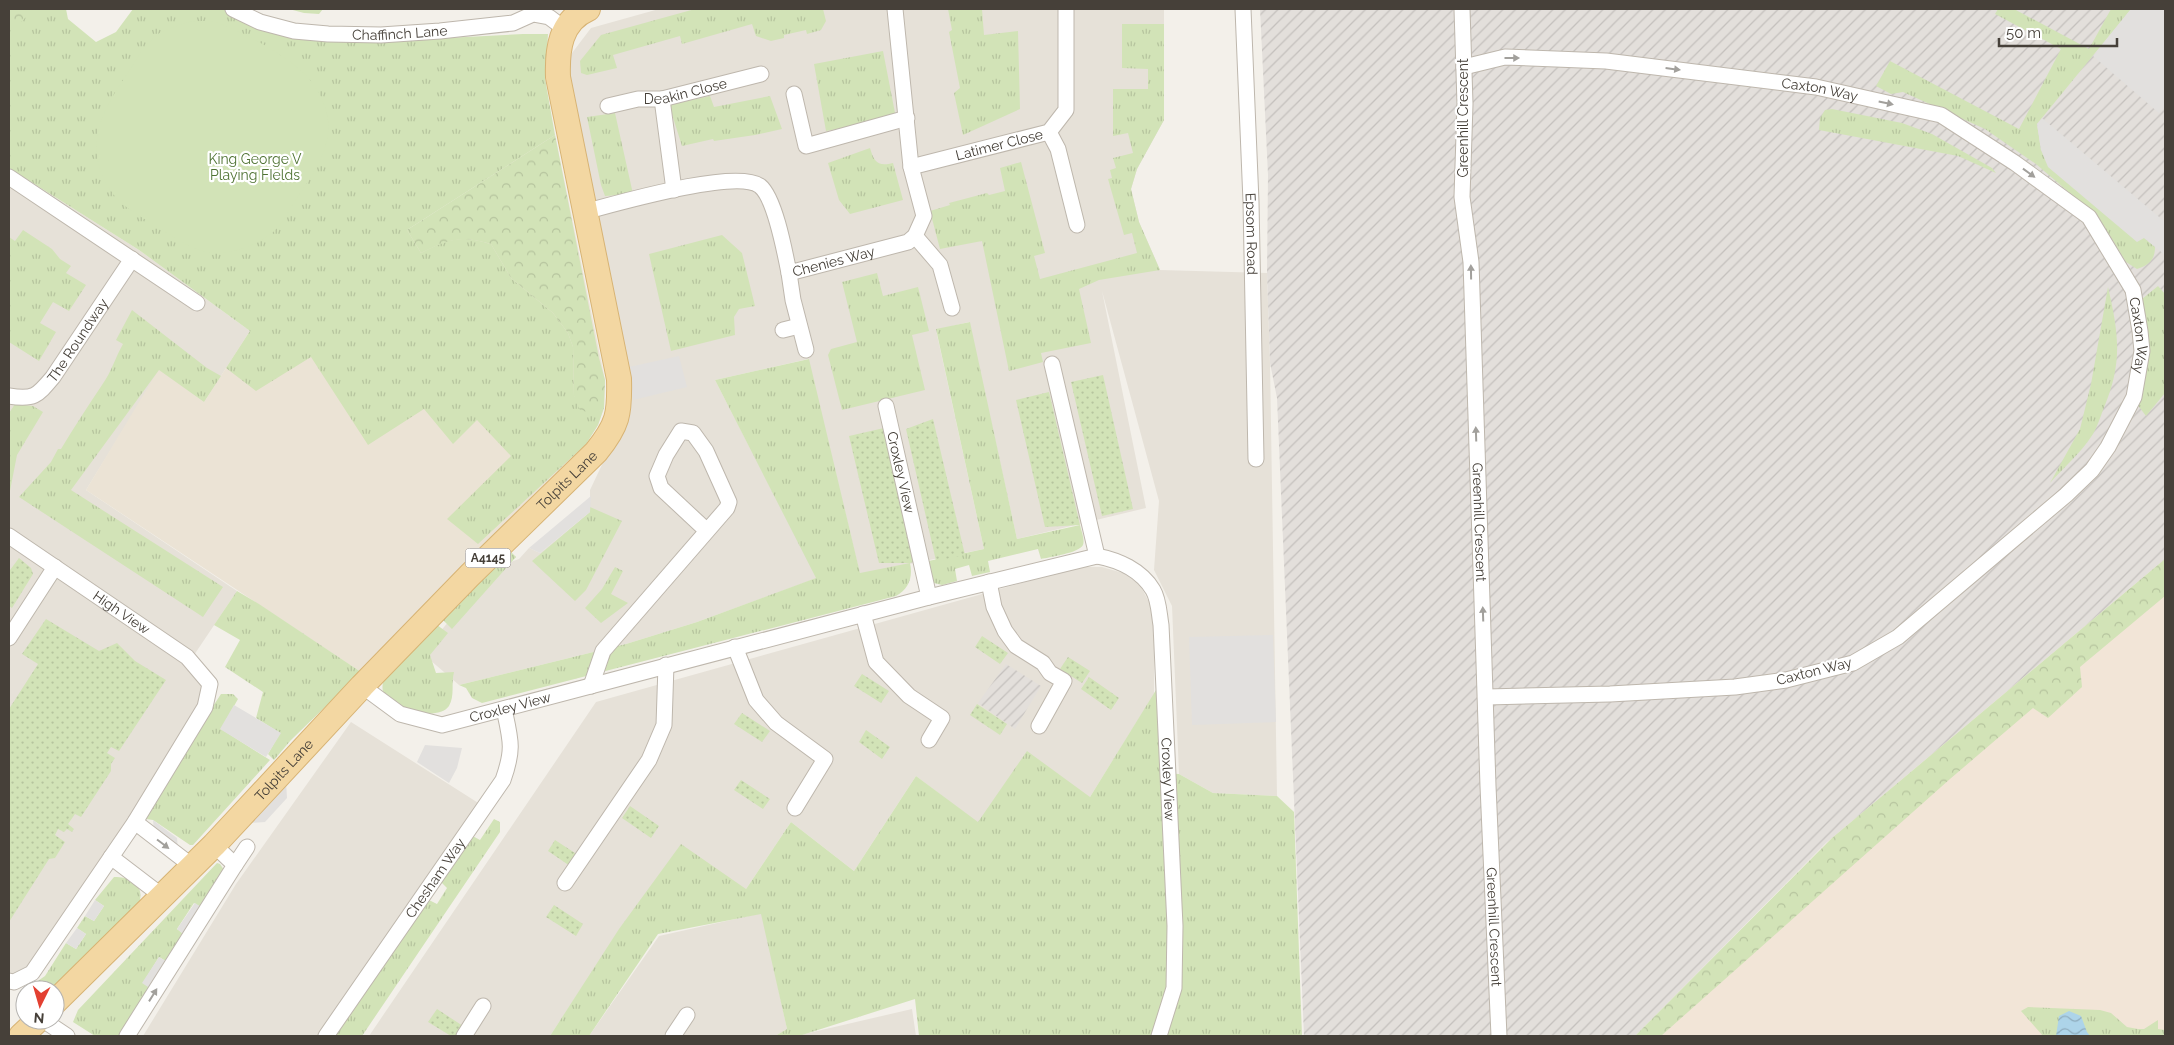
<svg xmlns="http://www.w3.org/2000/svg" width="2174" height="1045" viewBox="0 0 2174 1045" font-family="Raleway,sans-serif">
<style>
.residential{fill:#e6e1d8}
.commercial{fill:#f2e5d7}
.industrial{fill:url(#industrial-furrows)}
.education{fill:#ebe3d5}
.grass{fill:url(#grass-tufts)}
.forest{fill:url(#forest-crowns)}
.garden{fill:url(#garden-dots)}
.pitch{fill:#d2e3b7}
.parking{fill:#e2e0de}
.water{fill:url(#water-waves)}
.lines{fill:none;stroke-linecap:round;stroke-linejoin:round}
.street-casing{stroke:#beb7ad;stroke-width:17}
.primary-casing{stroke:#d7b374;stroke-width:26}
.street{stroke:#fff;stroke-width:15}
.primary{stroke:#f3d7a2;stroke-width:24}
.oneway{fill:#a2a09c}
.labels{text-anchor:middle;stroke-width:4.5;stroke-linejoin:round;paint-order:stroke}
.shield{fill:#fff;stroke:#7e7974;stroke-width:1}
.shield-label{font-size:12px;font-weight:bold;fill:#464039}
.street-label{font-size:14px;fill:#464039;stroke:#fff}
.park-label{font-size:14px;fill:#4e7232;stroke:#fff}
</style>
<defs>
<pattern id="industrial-furrows" width="10" height="10" patternUnits="userSpaceOnUse" patternTransform="scale(1.25)"><rect width="10" height="10" fill="#e3dfdb"/><path d="M-1 1l2-2M0 10L10 0M9 11l2-2" fill="none" stroke="#c4c0bd"/></pattern>
<pattern id="grass-tufts" width="24" height="20" patternUnits="userSpaceOnUse" patternTransform="scale(1.25)"><rect width="24" height="20" fill="#d2e3b7"/><path d="M3 7l-1-3M5 7V3M7 7l1-3M15 17l-1-3M17 17v-4M19 17l1-3" fill="none" stroke="#b6c49e"/></pattern>
<pattern id="forest-crowns" width="20" height="18" patternUnits="userSpaceOnUse" patternTransform="scale(1.25)"><rect width="20" height="18" fill="#d2e3b7"/><path d="M2 6a3 3 0 1 1 6 0M12 15a3 3 0 1 1 6 0" fill="none" stroke="#b6c49e"/></pattern>
<pattern id="garden-dots" width="8" height="8" patternUnits="userSpaceOnUse" patternTransform="scale(1.25)"><rect width="8" height="8" fill="#d2e3b7"/><path d="M2 2h.1M6 6h.1" fill="none" stroke="#b6c49e" stroke-width="1.8" stroke-linecap="round"/></pattern>
<pattern id="water-waves" width="16" height="10" patternUnits="userSpaceOnUse" patternTransform="scale(1.25)"><rect width="16" height="10" fill="#add4e9"/><path d="M0 5q4-4 8 0t8 0" fill="none" stroke="#8fadbe"/></pattern>
</defs>
<rect width="100%" height="100%" fill="#f3f0ea"/>
<!-- residential -->
<path class="residential" d="M659,9H1164V120L1137,169L1131,189L1139,222L1160,270L1267,273L1270,363L1277,796L1213,793L1179,774L1172,606L1154,570L1159,501L1102,291L1146,508L1017,539L969,322L936,330L984,549L860,574L808,359L715,380L817,578L697,622L626,644L459,685L422,653L494,568L519,559L529,548L540,553L590,512V490L626,414L567,76L569,57L591,28Z
M9,168L139,250L250,331L204,402L160,370L86,490L237,591L186,667L197,675L203,688L196,715L33,964L24,970L12,975L9,974Z
M1079,567H1102L1123,573L1140,585L1150,604L1154,628V694L1090,797L978,823L916,776L854,871L791,822L746,889L621,928L550,1036H369L596,702Z
M351,722L483,806L325,1036H143L236,884Z
M762,913L787,1029L775,1036H589L659,936Z
M912,1009L916,1036H799L800,1035Z"/>
<!-- commercial -->
<path class="commercial" d="M2165,559V1036H1637L1832,838Z"/>
<!-- industrial -->
<path class="industrial" d="M1260,9H2165V559L1826,843L1636,1035L1637,1036H1304L1277,398L1270,363L1267,273L1268,175Z
M1006,664L1041,686L1015,729L978,703Z"/>
<!-- education -->
<path class="education" d="M555,135L605,380L604,408L598,425L586,444L361,672L86,490L159,369L204,402L250,331Z"/>
<!-- grass -->
<path class="grass" d="M9,9H66L68,19L96,42L116,32L133,9H226L257,26L388,41L523,34H548L545,79L555,135L407,230L421,253C449,238 461,235 491,244L511,278L553,313L568,333L573,347L574,396L594,413L604,408L598,425L586,444L478,544L447,519L511,456L477,420L453,444L424,409L368,445L311,357L256,391L226,368L250,331L139,250L9,168Z
M289,9H323L319,14L304,13Z
M695,9H823L826,21L821,30L807,34L806,30L784,35V38L771,41L756,36L752,24L682,44L680,36L613,55L617,68L587,75L581,73L580,61L601,35Z
M948,9H982L984,35L1018,31L1020,109L963,135L954,93L960,88L949,32L952,30Z
M1998,9H2014L2089,49L2111,9H2131L2037,124L2041,150L2155,247C2155,260 2149,265 2137,269L2126,262L2112,239L2093,213L2036,164L1985,129L1903,92L1891,94L1876,86L1890,61L2019,129L2061,49L1995,14Z
M1122,24H1164V120L1137,169L1131,189L1139,222L1160,270L1099,280L1079,289L1091,343L1041,353L1043,362L1009,371L982,241L940,249L930,211L950,205L949,203L987,193L989,195L1005,191L1000,168L1021,162L1045,253L1034,256L1040,279L1137,253L1132,233L1124,235L1108,179L1112,178L1110,170L1116,168L1113,158L1133,153L1128,133L1113,136V89H1148V69L1122,68Z
M883,51L896,118L826,131L814,64Z
M710,96L714,107L770,96L782,129L755,135L714,141L713,139L682,146L669,105Z
M1832,109L1902,123L1932,134L1992,168L1996,173L1958,156L1819,130L1820,118L1825,110Z
M615,113L633,194L605,196L601,185L587,117Z
M870,148C874,162 878,167 893,163L903,200L850,214L839,200L828,163Z
M23,230L52,249L60,259L71,266L66,273L86,285L69,311L53,302L40,323L56,332L39,361L9,342V237L15,241Z
M722,235L742,253L755,306L739,309L734,317L735,335L671,351L649,254Z
M877,273L883,296L918,287L929,331L912,335L925,390L842,410L828,355L831,349L857,342L842,282Z
M2158,286L2165,294V393L2146,416L2137,404L2142,299Z
M2108,287C2119,335 2123,363 2103,410C2100,418 2097,427 2093,434C2082,452 2064,467 2050,483L2080,429L2091,384Z
M132,310L207,368L221,376L204,402L159,370L71,490L223,587L203,617L19,497L51,462L58,449H61C74,427 88,406 102,385C112,371 115,358 123,344L116,340Z
M970,322L1017,539L1080,525C1081,530 1085,539 1083,545C1079,553 1050,557 1041,559L1038,549L988,561L990,572L972,576L969,565L955,569L957,581L942,585L930,582L924,562L984,549L936,329Z
M809,359L860,573L910,563C913,577 909,589 896,596L482,703L472,698L466,688L459,685L626,644L697,622L816,578L715,380Z
M15,404L33,406L43,412L17,455L9,496V413Z
M590,507L622,521L586,590L575,601L532,561L590,512Z
M506,547L516,557L452,629L440,617Z
M615,567L623,571L611,594L628,603L601,623L585,608L602,589Z
M237,591L259,604L361,672L291,740L274,760L268,754L280,733L256,718L263,692L225,667L240,640L214,625Z
M433,622L448,633L430,655L436,673L454,672C451,683 455,696 449,706C438,722 392,710 384,694C381,688 383,681 385,675Z
M1156,690L1161,773L1179,774L1213,793L1277,796L1294,812L1302,1036H919L915,999L799,1036H775L787,1029L761,914L658,934L589,1036H550L619,929L681,844L746,889L791,822L854,871L916,776L978,822L1027,751L1090,797Z
M221,694H233L238,699L221,729L270,760L193,845H190L153,820L146,819L145,810Z
M494,819L500,822V832L362,1036H334L427,899L437,904L447,888L439,880L469,834L480,840Z
M217,863L220,864L224,870L204,909L194,903L177,929L186,936L169,963L159,957L146,978L151,989L122,1036H95L73,1022L78,1010Z
M114,877C132,877 145,885 139,904L54,990H29V987L45,976L66,943L76,949L86,934L77,928L85,916L94,921L104,906L95,900Z
M2028,1007L2100,1010L2111,1013L2127,1027L2138,1029H2144L2158,1020V1029L2165,1030V1036H2043L2021,1011Z"/>
<!-- forest -->
<path class="forest" d="M9,9H30C25,20 22,24 9,24Z
M555,135L599,358L605,380L604,408L594,414L580,410L574,396L573,347L568,333L553,313L511,278L491,244C462,235 448,239 421,253L407,230Z
M2165,559V596L2080,667L2082,687L2048,718L2033,708L1950,779L1661,1036H1637L1636,1035L1832,838Z"/>
<!-- garden -->
<path class="garden" d="M1103,375L1133,509L1102,516L1071,382Z
M1049,392L1080,525L1045,527L1016,400Z
M933,419L965,555L936,561L906,429Z
M884,428L913,562L910,563H879L849,436Z
M19,558L31,568L33,574L12,608L9,606V570H10Z
M46,619L99,651L117,643L135,661L166,680L119,751L111,747L107,753L115,758L111,764V771L81,817L75,814L68,824L74,829L72,832L67,829L64,832L58,829L55,835L65,842L55,858L49,859L9,922V709L38,664L22,654Z
M982,636L1008,653L1000,664L975,647Z
M1068,657L1090,671L1082,683L1060,669Z
M862,674L889,691L881,703L854,686Z
M1089,677L1119,698L1111,710L1081,689Z
M977,704L1007,724L1000,735L970,715Z
M742,713L770,731L762,742L734,724Z
M866,730L890,747L882,759L859,742Z
M741,780L770,799L763,809L734,790Z
M630,806L659,826L651,838L622,818Z
M555,840L578,855L570,866L548,851Z
M554,905L583,924L576,936L546,917Z
M437,1009L463,1026L456,1036H451L428,1022Z"/>
<!-- pitch -->
<path class="pitch" d="M192,21C199,22 208,20 215,22C236,29 257,40 276,52C297,66 317,81 325,107C337,142 314,173 295,201C289,210 284,221 276,229C265,242 239,251 222,253C197,255 176,238 156,226C142,217 124,208 114,195C80,149 101,112 129,71C137,59 145,44 157,35C166,28 181,25 192,21Z"/>
<!-- parking -->
<path class="parking" d="M2131,9H2165V106L2159,113L2093,56Z
M2042,118L2165,222V255L2144,238L2137,242L2048,167L2041,150L2037,124Z
M679,356L687,387L633,400L629,367Z
M591,496L590,512L540,553L529,548Z
M1273,635L1276,722L1192,725L1189,637Z
M234,705L281,733L266,757L220,729Z
M425,745L462,748L457,768L449,783L417,762Z
M286,782L287,798L265,822L249,823Z
M153,820L177,838L178,849L154,831Z
M95,900L104,906L94,921L85,916Z
M195,903L204,909L186,936L177,929Z
M77,928L86,934L76,949L66,943Z
M159,957L169,963L151,989L142,983Z"/>
<!-- water -->
<path class="water" d="M2069,1011L2081,1016L2087,1032L2090,1036H2056L2059,1016Z"/>
<g class="lines">
<defs>
<g id="street">
<path id="s1" d="M233,9L260,22L294,31L328,34L381,35L440,31L513,23L533,14L549,17L565,29"/>
<path id="s2" d="M1243,9L1251,202L1256,459"/>
<path id="s3" d="M1462,9L1465,104L1462,197L1471,262L1488,786L1499,1036"/>
<path id="s4" d="M1464,67L1505,57L1606,61L1816,87L1941,115L2015,163L2089,217L2133,290L2140,331L2142,351L2134,397L2108,447L2092,470L2066,495L1898,637L1853,663L1786,680L1735,687L1610,694L1487,697"/>
<path d="M794,94L806,146L907,118"/>
<path d="M662,99L674,190"/>
<path id="s5" d="M608,106L638,99H662L761,74"/>
<path d="M1049,132L1058,149L1077,225"/>
<path id="s6" d="M911,167L1049,132L1066,110V9"/>
<path d="M9,177L197,303"/>
<path id="s7" d="M584,212C615,204 736,168 760,186C775,198 785,253 789,273L908,242L915,236L924,216L911,167L895,9"/>
<path d="M915,236L940,265L952,308"/>
<path d="M789,273L793,300L806,350"/>
<path d="M783,330L799,326"/>
<path d="M1052,364L1097,556"/>
<path id="s8" d="M9,396C34,400 37,396 53,377L132,259"/>
<path id="s9" d="M886,406L929,597"/>
<path id="s10" d="M9,536L187,657L210,684L205,707L135,822L32,973L14,982L9,981"/>
<path d="M989,582L994,607L1005,631L1016,646L1043,663L1050,673L1064,681L1039,726"/>
<path d="M863,614L876,662L909,696L942,718L929,740"/>
<path d="M9,638L55,567"/>
<path d="M735,647L756,700L776,723L825,759L795,808"/>
<path id="s11" d="M362,686L400,714L442,725L929,597L1097,556C1118,560 1141,570 1153,590C1159,600 1159,614 1161,625L1175,926L1174,988L1159,1036"/>
<path d="M591,686L603,651L727,508L729,502L706,451L693,433L681,431L666,455L657,476L661,488L706,530"/>
<path d="M135,822L192,866"/>
<path d="M111,857L162,896"/>
<path d="M235,865L247,847"/>
<path d="M565,883L649,760L664,725L666,665"/>
<path d="M43,1020L67,1036"/>
<path d="M127,1036L235,865L214,845"/>
<path id="s12" d="M326,1036L503,780C514,749 511,741 504,709"/>
<path d="M464,1036L483,1006"/>
<path d="M673,1036L687,1015"/>
</g>
<g id="primary">
<path id="s13" d="M55,1002L214,845L362,686L470,575L596,452C618,425 620,414 619,379L558,77C557,50 560,21 588,9"/>
<path d="M21,1036L38,1020"/>
</g>
</defs>
<!-- street casing -->
<use href="#street" class="street-casing"/>
<!-- primary casing -->
<use href="#primary" class="primary-casing"/>
<!-- street -->
<use href="#street" class="street"/>
<!-- primary -->
<use href="#primary" class="primary"/>
</g>
<!-- one-way arrows -->
<defs><path id="oneway-solid" d="M-6-.8H1V-3.2L6.5 0L1 3.2V.8H-6Z" transform="scale(1.25)"/></defs>
<g class="oneway">
<use href="#oneway-solid" transform="translate(1512 58)"/>
<use href="#oneway-solid" transform="translate(1673 69) rotate(7)"/>
<use href="#oneway-solid" transform="translate(1886 103) rotate(12)"/>
<use href="#oneway-solid" transform="translate(2029 173) rotate(36)"/>
<use href="#oneway-solid" transform="translate(1471 272) rotate(-91)"/>
<use href="#oneway-solid" transform="translate(1476 434) rotate(-92)"/>
<use href="#oneway-solid" transform="translate(1483 614) rotate(-92)"/>
<use href="#oneway-solid" transform="translate(163 844) rotate(37)"/>
<use href="#oneway-solid" transform="translate(153 995) rotate(-58)"/>
</g>
<g class="labels">
<!-- shield labels -->
<rect class="shield" x="465.5" y="548.5" width="45" height="19" rx="4"/>
<g class="shield-label">
<text x="488" y="562">A4145</text>
</g>
<!-- street labels -->
<g class="street-label">
<text dy="5" stroke="none"><textPath href="#s1" startOffset="171">Chaffinch Lane</textPath></text>
<text dy="5" stroke="none"><textPath href="#s4" startOffset="359">Caxton Way</textPath></text>
<text dy="5" stroke="none"><textPath href="#s5" startOffset="79">Deakin Close</textPath></text>
<text transform="translate(1463 118) rotate(-90)" y="5">Greenhill Crescent</text>
<text dy="5" stroke="none"><textPath href="#s6" startOffset="91">Latimer Close</textPath></text>
<text dy="5" stroke="none"><textPath href="#s2" startOffset="225">Epsom Road</textPath></text>
<text dy="5" stroke="none"><textPath href="#s7" startOffset="319">Chenies Way</textPath></text>
<text dy="5" stroke="none"><textPath href="#s4" startOffset="794">Caxton Way</textPath></text>
<text dy="5" stroke="none"><textPath href="#s8" startOffset="96">The Roundway</textPath></text>
<text dy="5" stroke="none"><textPath href="#s9" startOffset="68">Croxley View</textPath></text>
<text dy="5" stroke="none"><textPath href="#s13" startOffset="731">Tolpits Lane</textPath></text>
<text dy="5" stroke="none"><textPath href="#s3" startOffset="514">Greenhill Crescent</textPath></text>
<text dy="5" stroke="none"><textPath href="#s10" startOffset="136">High View</textPath></text>
<text transform="translate(1814 671) rotate(-14)" y="5">Caxton Way</text>
<text dy="5" stroke="none"><textPath href="#s11" startOffset="161">Croxley View</textPath></text>
<text dy="5" stroke="none"><textPath href="#s13" startOffset="326">Tolpits Lane</textPath></text>
<text dy="5" stroke="none"><textPath href="#s11" startOffset="1025">Croxley View</textPath></text>
<text dy="5" stroke="none"><textPath href="#s12" startOffset="192">Chesham Way</textPath></text>
<text dy="5" stroke="none"><textPath href="#s3" startOffset="919">Greenhill Crescent</textPath></text>
</g>
<!-- park labels -->
<g class="park-label">
<text x="255" y="164">King George V<tspan x="255" dy="16">Playing FIelds</tspan></text>
</g>
</g>
<!-- border -->
<rect width="2174" height="1045" fill="none" stroke="#464039" stroke-width="20"/>
<!-- north arrow -->
<g transform="translate(40 1005) rotate(185)"><circle r="24" fill="#ffffff" stroke="#b5b3b0"/>
<path d="M0-4L9 19L0 12L-9 19Z" fill="#e34031"/>
<text y="-8" font-size="14" font-weight="bold" text-anchor="middle" fill="#464039">N</text>
</g>
<!-- scale -->
<path d="M1999 38v8h118v-8" fill="none" stroke="#464039" stroke-width="2.5"/>
<text x="2006" y="38" font-size="15" fill="#464039" stroke="#ffffff" stroke-width="4" paint-order="stroke">50 m</text>
</svg>
